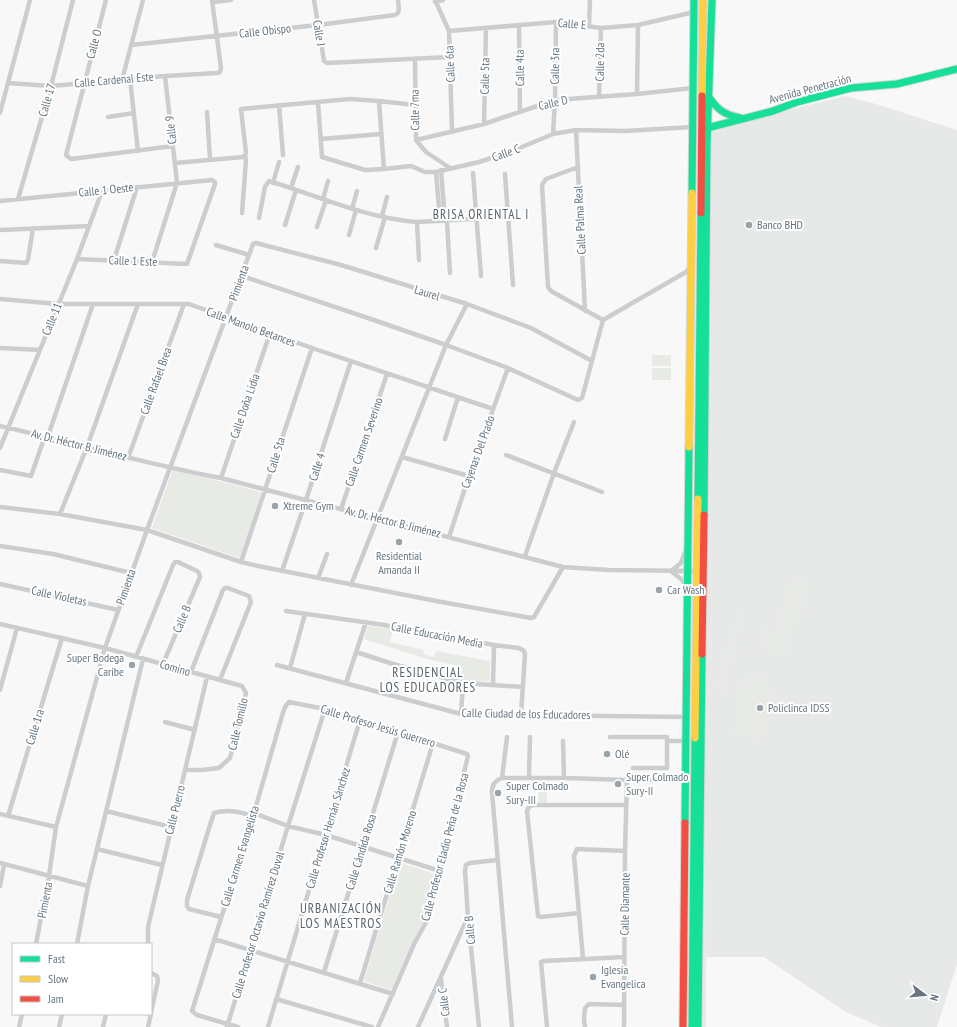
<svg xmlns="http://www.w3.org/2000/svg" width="957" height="1027" viewBox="0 0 957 1027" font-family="'PT Sans Narrow',sans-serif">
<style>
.built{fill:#e7e8e8}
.green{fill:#e7eae5}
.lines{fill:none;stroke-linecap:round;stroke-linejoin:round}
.fast-casing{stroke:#d4d5d6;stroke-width:9}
.slow-casing{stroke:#d4d5d6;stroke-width:9}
.jam-casing{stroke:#d4d5d6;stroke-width:9}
.street{stroke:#cbcdce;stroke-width:4.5}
.fast{stroke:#16e098;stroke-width:7}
.slow{stroke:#ffcf43;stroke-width:7}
.jam{stroke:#f24e42;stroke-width:7}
.poi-dot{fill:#99a3aa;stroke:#fff;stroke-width:1.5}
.labels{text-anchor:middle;stroke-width:4;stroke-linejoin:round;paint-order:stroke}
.street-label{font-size:12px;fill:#667580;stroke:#fff}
.poi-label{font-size:12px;fill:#667580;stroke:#fff;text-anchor:start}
.neighbourhood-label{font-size:13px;letter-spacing:1px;fill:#58636b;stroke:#fff}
</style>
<rect width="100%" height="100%" fill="#f8f8f8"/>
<!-- built -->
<path class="built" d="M845,96L876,104L957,130V964L937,1027H881L846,1012L764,957H694L703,131Z"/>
<!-- green -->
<path class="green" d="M652,355H671V366H652Z
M652,368H671V380H652Z
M173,469L261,492L242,559L152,528Z
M793,579L810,585L800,611L797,612L789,641L792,642L786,657L766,649L760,630L776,633Z
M735,607L745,609L743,618L740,621L741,623L739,625L740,627L738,629L739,631L737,632L738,635L736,636L737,639L735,640L738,650L724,646L731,643V636L733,635V633L734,631L733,628L735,627V625L738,620L737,617L740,612L738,610L734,612Z
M368,626L393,629L390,642L424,650L423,654L434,657L436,651L490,661V681L469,682L460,679L463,667L423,658L364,639Z
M721,651L737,656L734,660L732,655L729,656L730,660L727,664L728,667L726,668L727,671L724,672L725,675L723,676L724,679L722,680L725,688L723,690L720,691L717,688C722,676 724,664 721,651Z
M754,673L763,677L761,685L776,690L769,702L764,716L767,718L760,739L742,734L741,738L733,735L735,731H737L745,708L741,706L743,702L735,699C738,689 737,685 749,685L748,678Z
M539,782H547V803L538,802Z
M707,833L706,1027H692L694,834Z
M401,863L435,874V876L426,918L414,939L391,990L366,982L364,980L399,866Z"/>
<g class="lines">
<defs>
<path id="fast" d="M708,96C718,110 723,114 740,118
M704,127L707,128L773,111L797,102L851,88L897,84L957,69
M692,193L694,0
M698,499L701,213
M704,515L707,144L712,0
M685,823L689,447
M692,1027L695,738
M698,1027L702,654"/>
<path id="slow" d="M702,96L703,0
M689,447L692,193
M695,738L698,499"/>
<path id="jam" d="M701,213L702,96
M702,654L704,515
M683,1027L685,823"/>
</defs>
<!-- fast casing -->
<use href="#fast" class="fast-casing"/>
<!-- slow casing -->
<use href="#slow" class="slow-casing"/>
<!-- jam casing -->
<use href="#jam" class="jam-casing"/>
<!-- street -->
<path class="street" d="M106,0L66,155L71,159L173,146
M314,0L324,61L327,63L450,57
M435,0L449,31L452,132
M212,2L231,0
M435,2L443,0
M519,25L520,112
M589,26L590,0
M449,31L556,22L601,28L638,25L694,12
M131,45L318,25L395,15L398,13L399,9L398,0
M415,60L416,140L426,152L450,168
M130,79L138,151
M122,80L143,0
M8,83L51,86L165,76L217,73L220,72L221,68L212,0
M637,94L638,25
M599,97L601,28
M379,101L384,169
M318,102L322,157L365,170L384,169L411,166L425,172H436L479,162L510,152L553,134L576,130L625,131L692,127
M279,105L283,155
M207,112L210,159
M0,113L30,0
M108,117L134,113
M484,124L486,28
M576,130L585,311
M553,134L555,100L556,22
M321,139L381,134
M416,140L484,124L555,100L637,94L693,88
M175,163L243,157L245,155
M578,167L546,179L542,185L548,287L551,291L603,320
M441,170L445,221
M436,172L440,221
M473,173L481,276
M505,174L513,285
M273,183L279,162
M291,188L298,167
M18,199L51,86L73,0
M323,199L328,181
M0,201L212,180L215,182V184L187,264L77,259
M352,209L357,191
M242,213L246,160L245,155L246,153L241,109L350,99L379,101L415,105
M382,216L387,197
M259,218L265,187L269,181C318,196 366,218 417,222L508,217
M447,221L450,273
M417,222L419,260
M285,225L296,190
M317,227L326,200
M1,230L89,226
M349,235L356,210
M216,245L249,255
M376,248L385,217
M114,260L137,187
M0,261L26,263L28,260L33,228
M152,262L177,183L165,76
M242,276L365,317L446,345L508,368L578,400L582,398L603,320L686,272L691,266
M0,299L58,304H189L312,348L493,409
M0,348L40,350
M0,426C74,443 146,464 221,478L563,567L609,570L696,571
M48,436L93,304
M445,439L458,397
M0,448L77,259L102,191
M506,455L602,492
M402,457L469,476
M128,458L184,304
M0,470L31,476L45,436
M221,478L270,333
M0,507L60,514L147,530L241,562L258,566L436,601L531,618L534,617L563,567
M341,509L387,374
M60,514L87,447L138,304
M449,537L469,476L508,368
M0,546L53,554L131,573
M686,549L681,563L671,571L681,579L687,587
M525,556L554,473L574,422
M241,562L312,348
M282,571L306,500L351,361
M318,578L327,554
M0,584L118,610
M351,585L446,345L467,304
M286,611L384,625L494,645L519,648L524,651L525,654L521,715
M0,624L105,648L242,686L246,693L230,758L219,768L202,770H185
M356,652L393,664L463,683L523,687
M136,657L173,565L175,562H178L197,571L199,573L200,577L163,664
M277,665L461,714L686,717
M290,668L305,614
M191,672L223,590L225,588H228L249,596L251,602L220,680
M346,683L366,622
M493,685L494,645
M0,690L17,628
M461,714L463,683
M165,722L195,730
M610,737H667V741
M563,741L564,778
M633,768H667V741H686
M529,777L530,737
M502,778L507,737
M106,811L171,827
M254,813L288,826L326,835L440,871
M0,814L56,827
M8,816L62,638
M97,849L162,865
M0,863L88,886
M0,886L4,865
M579,913L574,856L577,849L625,851
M221,917L189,909L187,906V900L210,825L214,813C228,809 240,812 253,816
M214,939L393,994
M36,944L49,876L56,827L105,648L147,530L253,244L256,243L341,265L467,304L531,328L592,361
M77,944L88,886L143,659
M148,944V927L207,677
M583,959L579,913L541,917L538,916L527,811L529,807L533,805H626
M324,972L398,732
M151,973L157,976L158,981L151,1012
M441,979L447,1027
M360,983L433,743
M276,999L372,1027
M19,1027L22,1014
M59,1027L62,1014
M103,1027L106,1014
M148,1027L151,1014
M227,1027L288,826L325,709
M238,1027L197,1015L192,1011L254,813L282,716L285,707L289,702L325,709L377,725L467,754L468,756L428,919L415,942L378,1027
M268,1027L360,720
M418,1027L467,919
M479,1027L468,918L465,870L466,865L470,863L497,860
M512,1027L492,792C492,784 495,781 502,778H564L627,780L685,779
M547,1027L541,962L544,961L624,957
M585,1027L584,1019L585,1008L589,1004L624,1005
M624,1027L625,851L627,780"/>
<!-- fast -->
<use href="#fast" class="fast"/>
<!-- slow -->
<use href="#slow" class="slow"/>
<!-- jam -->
<use href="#jam" class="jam"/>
</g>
<!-- markers -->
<g class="poi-dot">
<circle cx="749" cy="225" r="4"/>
<circle cx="275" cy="506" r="4"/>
<circle cx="399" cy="542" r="4"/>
<circle cx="659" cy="590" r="4"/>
<circle cx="132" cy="665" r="4"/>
<circle cx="760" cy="708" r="4"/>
<circle cx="607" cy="754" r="4"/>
<circle cx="618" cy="784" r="4"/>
<circle cx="498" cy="793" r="4"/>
<circle cx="593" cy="977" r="4"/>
</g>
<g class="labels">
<!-- street labels -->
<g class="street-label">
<text transform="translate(572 24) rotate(5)" y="4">Calle E</text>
<text transform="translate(265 31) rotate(-6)" y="4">Calle Obispo</text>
<text transform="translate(319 33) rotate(81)" y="4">Calle J</text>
<text transform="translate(94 44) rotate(-75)" y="4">Calle O</text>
<text transform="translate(600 62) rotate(-89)" y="4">Calle 2da</text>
<text transform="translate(450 64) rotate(-92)" y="4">Calle 6ta</text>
<text transform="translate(555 66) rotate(-89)" y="4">Calle 3ra</text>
<text transform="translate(520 68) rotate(-91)" y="4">Calle 4ta</text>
<text transform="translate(485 76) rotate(-89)" y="4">Calle 5ta</text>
<text transform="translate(114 80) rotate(-5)" y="4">Calle Cardenal Este</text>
<text transform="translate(810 89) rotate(-15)" y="4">Avenida Penetración</text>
<text transform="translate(47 100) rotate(-74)" y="4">Calle 17</text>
<text transform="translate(553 103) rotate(-13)" y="4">Calle D</text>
<text transform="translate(415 110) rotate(-91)" y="4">Calle 7ma</text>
<text transform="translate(171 130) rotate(-96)" y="4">Calle 9</text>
<text transform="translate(506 153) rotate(-20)" y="4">Calle C</text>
<text transform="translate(106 190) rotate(-6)" y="4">Calle 1 Oeste</text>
<text transform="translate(580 220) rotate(-93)" y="4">Calle Palma Real</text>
<text transform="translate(133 261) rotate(2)" y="4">Calle 1 Este</text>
<text transform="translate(239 283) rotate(-70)" y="4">Pimienta</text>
<text transform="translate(427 293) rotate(17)" y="4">Laurel</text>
<text transform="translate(52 319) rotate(-68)" y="4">Calle 11</text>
<text transform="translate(251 327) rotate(20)" y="4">Calle Manolo Betances</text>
<text transform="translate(156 381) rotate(-70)" y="4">Calle Rafael Brea</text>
<text transform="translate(245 406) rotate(-71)" y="4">Calle Doña Lidia</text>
<text transform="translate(364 442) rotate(-71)" y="4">Calle Carmen Severino</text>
<text transform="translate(79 445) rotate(14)" y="4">Av. Dr. Héctor B. Jiménez</text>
<text transform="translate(478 452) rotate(-70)" y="4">Cayenas Del Prado</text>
<text transform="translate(276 455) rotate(-73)" y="4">Calle 5ta</text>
<text transform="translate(317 467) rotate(-72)" y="4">Calle 4</text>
<text transform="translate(393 522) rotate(14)" y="4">Av. Dr. Héctor B. Jiménez</text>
<text transform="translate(126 587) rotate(-71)" y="4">Pimienta</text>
<text transform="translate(59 596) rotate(12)" y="4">Calle Violetas</text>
<text transform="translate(182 619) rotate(-67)" y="4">Calle B</text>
<text transform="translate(437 635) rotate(11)" y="4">Calle Educación Media</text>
<text transform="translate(175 668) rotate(16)" y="4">Comino</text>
<text transform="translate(526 714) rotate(1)" y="4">Calle Ciudad de los Educadores</text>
<text transform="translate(238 724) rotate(-77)" y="4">Calle Tomillo</text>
<text transform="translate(378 726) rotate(17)" y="4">Calle Profesor Jesús Guerrero</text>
<text transform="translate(35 727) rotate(-73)" y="4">Calle 1ra</text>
<text transform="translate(175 810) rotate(-76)" y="4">Calle Puerro</text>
<text transform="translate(328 828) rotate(-73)" y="4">Calle Profesor Hernán Sánchez</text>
<text transform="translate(445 847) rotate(-75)" y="4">Calle Profesor Eladio Peña de la Rosa</text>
<text transform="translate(361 852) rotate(-73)" y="4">Calle Cándida Rosa</text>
<text transform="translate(400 852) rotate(-73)" y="4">Calle Ramón Moreno</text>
<text transform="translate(240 856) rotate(-73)" y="4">Calle Carmen Evangelista</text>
<text transform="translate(45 900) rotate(-79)" y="4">Pimienta</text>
<text transform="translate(625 904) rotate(-89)" y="4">Calle Diamante</text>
<text transform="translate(258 925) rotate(-73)" y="4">Calle Profesor Octavio Ramírez Duval</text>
<text transform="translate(470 930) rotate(-95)" y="4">Calle B</text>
<text transform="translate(444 1002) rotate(-97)" y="4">Calle C</text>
</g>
<!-- poi labels -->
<g class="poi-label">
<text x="757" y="229">Banco BHD</text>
<text x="283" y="510">Xtreme Gym</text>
<text x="399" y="560" text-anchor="middle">Residential<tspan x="399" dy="14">Amanda II</tspan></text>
<text x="667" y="594">Car Wash</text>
<text x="124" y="662" text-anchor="end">Super Bodega<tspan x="124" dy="14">Caribe</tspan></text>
<text x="768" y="712">Policlinca IDSS</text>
<text x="615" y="758">Olé</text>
<text x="626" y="781">Super Colmado<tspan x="626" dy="14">Sury-II</tspan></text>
<text x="506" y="790">Super Colmado<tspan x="506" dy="14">Sury-III</tspan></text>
<text x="601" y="974">Iglesia<tspan x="601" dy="14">Evangelica</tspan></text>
</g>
<!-- neighbourhood labels -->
<g class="neighbourhood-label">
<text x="481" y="219">BRISA ORIENTAL I</text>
<text x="428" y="677">RESIDENCIAL<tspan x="428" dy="15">LOS EDUCADORES</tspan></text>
<text x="341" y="913">URBANIZACIÓN<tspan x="341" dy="15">LOS MAESTROS</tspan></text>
</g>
</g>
<!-- legend -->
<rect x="12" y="943" width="140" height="72" fill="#ffffff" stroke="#c2c8cc"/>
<rect x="20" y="956" width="20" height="6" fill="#16e098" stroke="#c2c8cc"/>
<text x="48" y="963" font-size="12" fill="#667580">Fast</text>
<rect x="20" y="976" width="20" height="6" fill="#ffcf43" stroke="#c2c8cc"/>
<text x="48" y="983" font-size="12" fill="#667580">Slow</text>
<rect x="20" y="996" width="20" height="6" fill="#f24e42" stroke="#c2c8cc"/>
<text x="48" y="1003" font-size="12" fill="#667580">Jam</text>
<!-- north arrow -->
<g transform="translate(925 995) rotate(106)" stroke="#ffffff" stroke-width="3" paint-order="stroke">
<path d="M0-3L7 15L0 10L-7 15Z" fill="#667580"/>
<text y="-6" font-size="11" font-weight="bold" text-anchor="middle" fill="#667580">N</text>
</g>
</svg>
